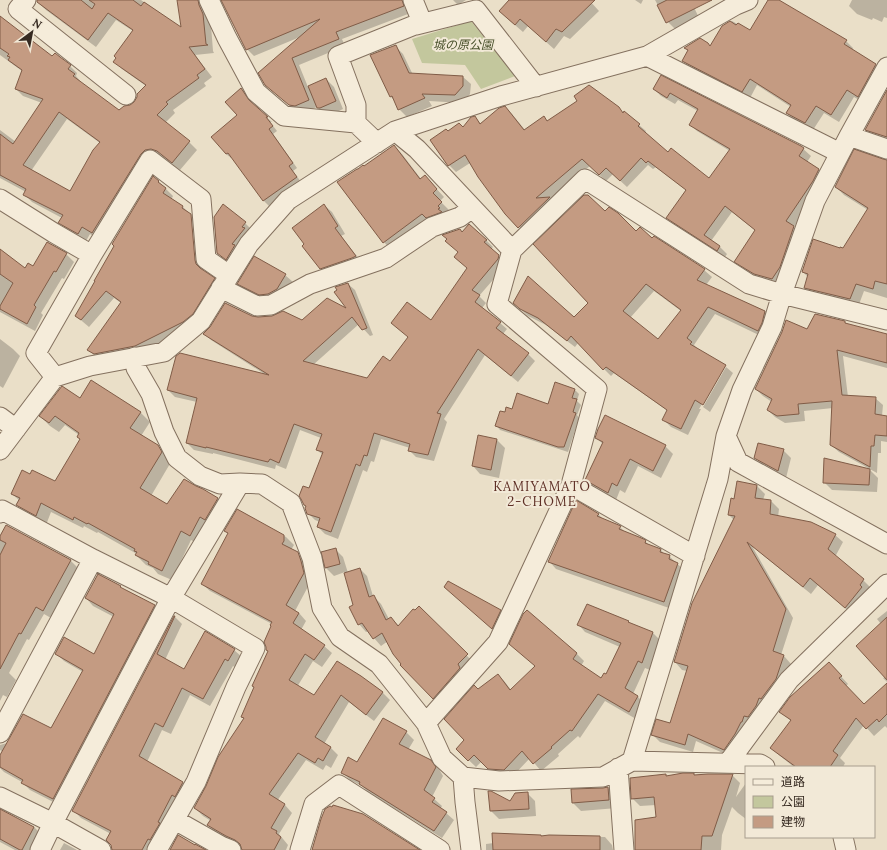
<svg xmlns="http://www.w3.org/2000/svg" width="887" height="850" viewBox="0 0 887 850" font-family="Lora,'Noto Sans JP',serif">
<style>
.green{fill:#c3c79d}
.shadow{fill:#0003;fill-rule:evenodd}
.building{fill:#c49b82;stroke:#805c47;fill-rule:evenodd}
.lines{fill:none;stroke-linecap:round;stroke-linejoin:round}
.minor-casing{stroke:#84715f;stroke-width:21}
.minor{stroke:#f5ecda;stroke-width:19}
.labels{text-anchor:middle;stroke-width:4;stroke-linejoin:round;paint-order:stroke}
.park-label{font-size:12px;font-style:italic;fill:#48502a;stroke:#f2e9d7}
.neighbourhood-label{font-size:13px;letter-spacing:1px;fill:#5e2f25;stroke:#f2e9d7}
</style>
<rect width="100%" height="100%" fill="#eadfc8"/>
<!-- green -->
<path class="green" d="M471,21L515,76L481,89L465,65L422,63L412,39Z"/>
<!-- shadow -->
<path class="shadow" d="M38,0H141L182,29L178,0H209L213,51L214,53L195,55L212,77L204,83L206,86L173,110L175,113L165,123L189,142L197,150L180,170L165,159L160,156L100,240L90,234L86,241L67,230L60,223L62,218L32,202L24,194L26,192L0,178V130L16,142L42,103L23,96L16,89L22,71L0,55V18L52,58L70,66L77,73L76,76L81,82V83L119,111L130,106L135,103L146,86L122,69L115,61L133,31L116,20L96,47L46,10L38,2ZM67,119L100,143L71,192L31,171Z
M222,0H401L408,14L342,39L345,46L299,65L308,87L326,79L334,87L343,109L328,116H326L317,107L302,113L297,112L266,84L300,37L254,56L247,49Z
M453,0H466L458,5Z
M510,0H589L599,11L570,39L564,36L554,49L528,26L523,32L508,19Z
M635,0H643L641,4Z
M655,0H699L692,3L699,18L679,28H674L666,20Z
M769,0H777L846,41L853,48L852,51L875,65L883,72L866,104L854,97L839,122L824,113L813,130L794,121L787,113L791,107L757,85L750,98L690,68L683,61L689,51L685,48L710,47L722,27L732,21L750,31Z
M852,0H887V18L884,17L882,22L873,18L872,20L857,14L849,6Z
M395,46L403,54L413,75L463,77L471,84L470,94L463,103L429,101L432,106L407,117L399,109L396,102L391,97Z
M662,77L801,147L811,156L807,162L819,170L826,177L820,188L794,227L801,234L779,286L762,281L742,268L736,261L756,231L732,212L711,241L720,247L727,254L725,257L674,225L668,218L686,190L656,167L653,169L648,165L627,187L613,174L606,181L590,166L550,199L556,205L526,234L504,211L470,163L456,172L449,165L431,140L448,132L463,128L475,117L481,124L505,107L512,114L525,130L547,122L623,114L639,125L646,131L645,133L668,154L710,179L730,151L697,131L690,124L698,111L678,100L675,104L661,96L654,89Z
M241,89L246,94L252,105L272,122H270L277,131L273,134L297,168L293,171L301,182L269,206L264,201L232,157L231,158L226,154L238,115Z
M887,93V142L874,138L866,130Z
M394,146L402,154L421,179L432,184L444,197L440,201L449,210L391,250L384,242L364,167Z
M887,165V298L864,291L858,307L813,296L805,288L808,277L803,272L843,249L868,210L844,195L836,187Z
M158,181L173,196L171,200L183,207L192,216H190L194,265H196L192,216L198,222L202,268L203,272L214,279L221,287L200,321L143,353L96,357L89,350L121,303L114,298L89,327L76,316Z
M324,205L332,212L345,234L341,236L363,264L329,276L321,268Z
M605,212L637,233L653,240L704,270L712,277L706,285L765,311L772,319L765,338L715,314L694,345L699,350L726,367H724L699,409H701L688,435L671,427L664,420L668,411L614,373L611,376L578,343L575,347L546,325L528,316L514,303L575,318L589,303ZM654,291L681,311L658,340L630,318Z
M245,223L250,228L247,232L249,234L231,264L223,258L218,252Z
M462,233L486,240L493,247L491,249L505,263V266L479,296L486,303L482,308L500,323L507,329L503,334L528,354L535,361L518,382L485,355L444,419L447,422L434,461L416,457L409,450L410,448L381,439L374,462L371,461L367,472L363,470L338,539L325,534L318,527L320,522L315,520L308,513L310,490L323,455L317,450L321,438L300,430L286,469L276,465L275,469L213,453V454L194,450L187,443L197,402L175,397L168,390L266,375L211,340L205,334L252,317L302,321L349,312L348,284L355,290L373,335L370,336L359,324L313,365L367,380L391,363L431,321L468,269L459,252Z
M0,250L26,269L66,254L74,262L64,279L62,278L41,313L43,315L35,331L0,312Z
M285,275L293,282L268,302L246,291L238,284Z
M845,322L848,325L887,335V368L843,356L848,397L875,398L883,405L882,416L887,417V442L881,441V453H878L877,473L839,452L831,445L833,408L804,411L805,421L785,423L775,417L768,410L772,402L763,396L756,389L808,330Z
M0,339L13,349L20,356L3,388L0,386Z
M726,367L733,373L710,412L703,407Z
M556,383L575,390L579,394L577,401L581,405L577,415L579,418L568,452L500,430L496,425L505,414L513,410L548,405Z
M81,400L140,412L150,422L141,436L157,446L168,456L171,462L151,496L168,506L195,487L218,499L227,508L200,545L191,540L172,580L158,574L153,568L146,565L136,555L137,554L98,532L97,533L84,526L83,528L51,512L46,525L27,515L17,505L20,501L12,494L55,482L81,439L79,435L65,425L59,432L50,426L40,416Z
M479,437L497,440L505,448L499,478L480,474L473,466Z
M596,438L665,446L673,454L661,478L638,466L625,493L620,490L616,500L594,488L586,480L603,444Z
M783,450L791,458L786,478L763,466L756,458Z
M870,470L878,478L877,492L832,490L824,482Z
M738,482L757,486L765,494L763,500L771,501L779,509L778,517L835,535L843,542L835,557L863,580L871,588L853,615L818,585L811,594L752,546L793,618L781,655L784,656L791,664L783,687L732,757L696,741L693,752L660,742L653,735L671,724L687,671L682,670L675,662L734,520L729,515L735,500Z
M238,510L286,537L294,545L291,550L297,553L306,561L311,581L295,611L299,613L306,621L301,630L324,646L332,653L322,667L313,661L297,687L314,697L361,677L383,693L390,700L374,721L349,702L324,744L331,748L338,755L331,768L326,765L323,770L306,760L277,801L285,805L292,813L279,834L288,845L286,850H243L242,847L234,843L216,833L208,825L211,821L203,816L195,808L244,719L242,717L269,652L267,650L272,624L210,591L202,584L229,534L225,531Z
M598,514L604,520L620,527L626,533L645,541L650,546L661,550L665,555L669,556L685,571L672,609L556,569L549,561Z
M6,526L71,561L78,568L51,618L44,614L29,640L27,639L9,673L16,680L7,697L3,695L0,701V538Z
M335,549L343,557L348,573L360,569L367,576L373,596L381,604L389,619L391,618L399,626L419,607L474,663L441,705L401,665L402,664L388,641L381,646L374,638L369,631L366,632L359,624L355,605L345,572L334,576L326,568L323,552Z
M99,575L120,587L124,591L154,606L162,614L61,806L30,790L22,782L4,772L0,768V757L3,752L0,750V745L7,743L11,739L51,729L83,672L64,661L56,653L94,656L114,617L93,606L86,598Z
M453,594L500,611L508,619L500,635Z
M887,611V682L883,678L885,677L881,624L877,619Z
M175,617L182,624L165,660L184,670L234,650L242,657L236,668L233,666L210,706L190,695L171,734L162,730L147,762L183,783L190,790L153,850H113L111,834L81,818L73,810Z
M628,622L631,624L653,633L660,640L650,670L645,668L633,694L637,696L645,704L636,719L605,701L580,738L578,736L558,754L559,756L541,771L530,758L512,777L496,776L482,761L476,767L457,749L465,740L478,690L498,675L505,682L511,690L576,653L584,661L581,666L602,679L607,675L620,647L585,632L578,624Z
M836,671L848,684L846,686L864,705L887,684V728L885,726L874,736L864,725L840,758L845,763L843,767H794L779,755L771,748L791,721L781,712Z
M406,732L414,740L408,750L430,761L439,769L443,776L432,797L442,806L440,809L446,813L454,820L442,838L368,792L362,786L350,780L342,772L358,764Z
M694,774L695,776L732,775L740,783L736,797L746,783V819L738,813L732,807L722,835L721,850H635L657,817L656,805L640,806L632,798L666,775L667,776Z
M608,788L616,795L617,808L581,811L573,803Z
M527,793L535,801L536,816L499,819L491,811Z
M0,810L34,827L42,835L34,850H15L0,842Z
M550,836L605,837L612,845L613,850H486V844Z
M64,843L77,850H60Z"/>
<!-- building -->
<path class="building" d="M37,0H81L92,9L95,4L89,0H133L141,6L144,2L181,27L177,0H198L199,5L203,14L206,44L208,45L189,47L205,69L197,75L199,78L166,102L168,104L157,115L190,141L172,163L157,151L151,149L145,150L141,154L92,233L82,227L78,234L60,224L58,223L63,215L23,195L26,189L0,175V134L13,144L43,99L15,89L22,70L8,60L10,57L7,56L9,54L0,48V16L52,56L55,53L60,57L71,65L68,69L75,74L73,76L119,110L124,106L130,105L134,102L137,97V94L146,85L113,62L116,58L114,56L133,30L108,13L88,40L37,2ZM59,112L100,142L93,150L70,191L23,165Z
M221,0H402L404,6L336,32L339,39L292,58L309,100L295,106L289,105L265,85L258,73L320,19L246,50Z
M509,0H595L562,32L556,29L546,42L520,19L515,25L499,11Z
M667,0H712L666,23L657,5Z
M768,0H779L847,40L844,44L876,64L858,97L847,90L831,115L816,106L805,123L786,113L791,105L750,79L742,92L682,61L688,50L684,48L700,38L708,43L710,46L722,26L730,21L736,25L738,23L750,30Z
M396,45L409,73L463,76V86L455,95L422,94L425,98L398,110L392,96L390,97L370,55Z
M661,75L801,146L804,148L799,156L819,169L813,181L786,221L794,226L780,267L772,279L754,274L734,262L755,230L725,206L704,235L720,246L717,251L666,218L686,190L648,161L646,163L641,158L620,181L606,168L599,175L582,159L536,198L550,197L518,228L505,214L478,177L465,155L448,166L430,140L446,129L448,131L459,123L463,127L471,117L475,116L480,124L499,108L505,106L524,130L544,116L547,121L577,101L574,96L589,85L619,107L623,113L624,111L640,124L638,126L668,152L671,148L709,178L730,149L689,125L698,109L670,93L667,98L653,89Z
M326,78L336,101L320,108H317L308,86Z
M241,88L249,100L268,117H266L273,126L269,129L293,163L289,166L297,177L263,201L228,153L226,154L211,137L237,115L225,102Z
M887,90V137L865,130Z
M394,145L420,179L425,175L437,189L433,193L442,202L438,206L440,208L438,209L442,212L426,218L422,214L383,243L337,182L357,169H358L363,165L364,166Z
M854,149L883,159L887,160V284L875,281L873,289L856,284L850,299L804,288L808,274L802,272L813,239L840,248V247L843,248L868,208L835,187Z
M153,176L159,181L158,182L166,188L163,193L183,206L182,208L191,214L195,260L196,264L200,268L215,278L193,314L183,322L135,346L94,354L87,350L121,302L106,291L81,320L75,316L95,281H94L114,246L112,244Z
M584,195H588L605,211L609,207L618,213L636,231L640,227L652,238L654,236L705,269L697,280L765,311L762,323L758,331L708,307L687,338L692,342L690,344L726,365L703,405L695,400L681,429L662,420L667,410L606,367L603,370L571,336L567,341L538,318L520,309L513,303L528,276L574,317L588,303L533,244ZM646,284L681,310L658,339L623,311Z
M223,204L246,222L242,227L245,228L232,244L235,245L226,260L217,253L214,217Z
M324,204L338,226L335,228L356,256L352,258L320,269L302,246L304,244L292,228Z
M469,224L487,240L484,242L499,255L498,259L472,290L480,295L475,302L501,322L496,328L529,353L511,376L478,349L437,413L441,414L428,455L408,451L410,444L374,433L367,456L364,455L360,466L356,464L331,532L317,527L320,518L307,514L305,508L306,506L304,505L301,499L299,496L303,486L309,488L323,452L316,450L322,434L294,424L279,463L270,459L268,462L206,447V448L186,443L197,398L167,390L176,356L180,353L269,375L203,334L210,327L225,303L252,316L258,317L272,316L283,311L302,320L327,298L346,308L334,292L337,290L335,287L348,283L367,328L362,330L352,317L303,361L367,378L383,356L390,361L408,337L391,323L407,302L431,320L467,268L454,257L458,252L445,241L447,239L442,235L460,229L462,232Z
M47,242L67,253L56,272L54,271L34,305L36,307L27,324L0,309V306L13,283L0,274V249L25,268L28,263L33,266Z
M254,256L286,274L277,289L268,294L259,295L237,284Z
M815,314L845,321V323L887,334V363L837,350L842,395L876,397L875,414L887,416V436L875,435L874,446H871L870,467L830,445L832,401L798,404L799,414L777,416L767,410L772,399L755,389L782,332L786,320L807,329Z
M91,380L141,412L130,428L158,445L162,452L140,488L167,504L184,479L196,486L203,489L218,498L205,520L200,517L190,536L181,531L162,571L148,564L149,562L135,555L137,552L134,551L135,549L88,523L87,524L74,517L73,520L41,503L36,516L16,505L20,498L11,494L22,470L30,474L32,470L55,481L80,439L77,437L79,433L55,416L49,423L39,416L62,386L80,398Z
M555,382L575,389L572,398L577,399L573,412L576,413L564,447H558L495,426L500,411L505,412L506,407L512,409L517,393L548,404Z
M605,415L666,445L653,471L630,459L617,486L612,483L608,493L585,480L603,442L595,438L598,429Z
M478,435L497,439L491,470L472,466Z
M758,443L784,449L778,471L754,458Z
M824,458L870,469L869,485L823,483Z
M737,481L757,485L755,498L771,500L770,514L811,522L836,534L828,549L864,579L860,585L862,587L845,608L810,578L803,587L747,542L786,609L773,651L784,655L776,679L761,699L759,698L756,706L748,717L744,716L742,722H741L735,734L724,750L688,734L685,745L651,735L656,719L670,723L688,666L674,662L692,603L735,516L728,515L731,498L734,499Z
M576,500L599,514L597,516L621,526L619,529L639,537L646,540L645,543L661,549L660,552L670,555L669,559L678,563L664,602L548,562Z
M237,509L284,535V541L282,544L298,552L301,561L304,573L286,605L299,613L293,623L325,645L314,660L305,654L289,680L314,695L337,661L361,676L383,692L366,715L341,695L315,737L331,747L323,761L318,758L315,763L298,753L269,794L285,804L271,828L277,831L276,833L281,837L274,850H242L240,844L235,840L226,836L207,825L211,819L194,808L206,786L218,757L244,718L241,717L254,687L252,686L268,651L266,650V647L264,642L271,626L270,625L272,622L201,584L228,533L224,531Z
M6,525L71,560L43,611L36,607L21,634L19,633L0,669V555L6,543L0,540V536Z
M336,548L340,564L325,568L321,552Z
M360,568L369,597L374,595L386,620L391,617L398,626L413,609L415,610L419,606L468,654L458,664L460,668L433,699L400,665L401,664L393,654L382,633L373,639L362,623L358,625L349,607L353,605L344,573Z
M98,574L121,586L120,587L155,605L53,799L21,783L23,780L0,767V755L23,714L51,728L83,670L55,654L64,637L94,654L114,614L85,598Z
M448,581L501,610L492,629L444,587Z
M587,604L629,621L628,622L653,632L642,663L638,661L625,688L638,696L629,712L598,694L572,731L570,730L551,747L552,748L533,764L522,751L504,770L488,769L474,755L468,761L456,749L464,740L444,719L474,685L478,689L498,674L510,690L535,666L509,644L523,614L527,610L577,653L573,659L601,678L604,673L606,674L621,643L577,625Z
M174,616H175L157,654L184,669L205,631L235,649L228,661L225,659L203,699L182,688L163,727L155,723L139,756L183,782L175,797L172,795L158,822L160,823L150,840L148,839L142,850H112L111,845L106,840L111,831L72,811Z
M887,617V680L856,646Z
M829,662L842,676L839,678L864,704L887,683V714L879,722L877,719L866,729L856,718L833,751L838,755L830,767H796L770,748L791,720L779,712L790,697Z
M383,718L407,731L399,744L431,760L436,767L424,790L435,798L432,802L447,812L434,831L359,784L360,782L341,773L348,757L357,762Z
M683,773H694V775L708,774H733L712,836H702L701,850H635V820L656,817L654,797L631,799L630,778L666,774V776Z
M608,787L609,800L572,803L571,789L603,788Z
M488,791H491L510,801L515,793L528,792L529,809L490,811Z
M333,805L363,814L420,850H312L321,819L325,809L330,806L332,807Z
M0,809L34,827L22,850H20L0,839Z
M492,833L541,835V836L549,835L600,836V850H493Z
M178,835L195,845V844L206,850H170Z"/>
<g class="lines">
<defs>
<path id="minor" d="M26,0L18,9L126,95
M209,0L227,38L256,92L284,116L356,123L377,143
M416,25L476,10L536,87
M647,56L840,153
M887,67L849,136L815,201L782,294L772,327L742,390L726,436L738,462L887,544
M356,123V105L338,56L422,22L413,0
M395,131L417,149L512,250L497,304L597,389L571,485L498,642L426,723
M849,136L887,149
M0,199L54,233L92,255L150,160L201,199L206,259L229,275
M512,250L585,179L749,284L782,294L887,320
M221,288L257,306L271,305L310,284L386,258L432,227L460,217L472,208
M135,357L136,368L151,394L164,432L177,458L200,476L220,484L240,483
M55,377L36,353L92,255
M0,417L16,429
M0,450L55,377L90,366L164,352L201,321L249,244L288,200L395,131L501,96L647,56L736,5L748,0
M571,485L695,556
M0,513L2,510L93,559
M0,733L93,559L171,598L53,823L40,850
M632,761L718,479L726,436
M728,763L789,680L887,584
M618,768L624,850
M463,777L465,802L471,850
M0,797L53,823L101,850
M175,820L221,846L231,850
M843,837L846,850
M157,850L196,782L236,687L255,648L171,598L240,483L262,484L291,503L312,558L322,608L340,637L379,664L426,723L442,758L463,777L499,781L603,777L632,761L760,764L765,767
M300,850L314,804L339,785L440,850"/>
</defs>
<!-- minor casing -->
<use href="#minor" class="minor-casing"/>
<!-- minor -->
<use href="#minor" class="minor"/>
</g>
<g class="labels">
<!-- park labels -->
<g class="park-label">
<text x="463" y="49">城の原公園</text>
</g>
<!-- neighbourhood labels -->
<g class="neighbourhood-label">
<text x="542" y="491">KAMIYAMATO<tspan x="542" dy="15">2-CHOME</tspan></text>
</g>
</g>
<!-- legend -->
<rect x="745" y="766" width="130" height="72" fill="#f2e9d7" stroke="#a79d8e"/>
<rect x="753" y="779" width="20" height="6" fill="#f5ecda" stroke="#a79d8e"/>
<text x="781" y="786" font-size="12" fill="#362a21">道路</text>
<rect x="753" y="796" width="20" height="12" fill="#c3c79d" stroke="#a79d8e"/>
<text x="781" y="806" font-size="12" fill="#362a21">公園</text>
<rect x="753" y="816" width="20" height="12" fill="#c49b82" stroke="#a79d8e"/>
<text x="781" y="826" font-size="12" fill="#362a21">建物</text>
<!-- north arrow -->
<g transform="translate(32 32) rotate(32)" stroke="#f2e9d7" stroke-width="3" paint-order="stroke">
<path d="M0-3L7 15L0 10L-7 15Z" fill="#362a21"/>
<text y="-6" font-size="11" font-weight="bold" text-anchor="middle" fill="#362a21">N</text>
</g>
</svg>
